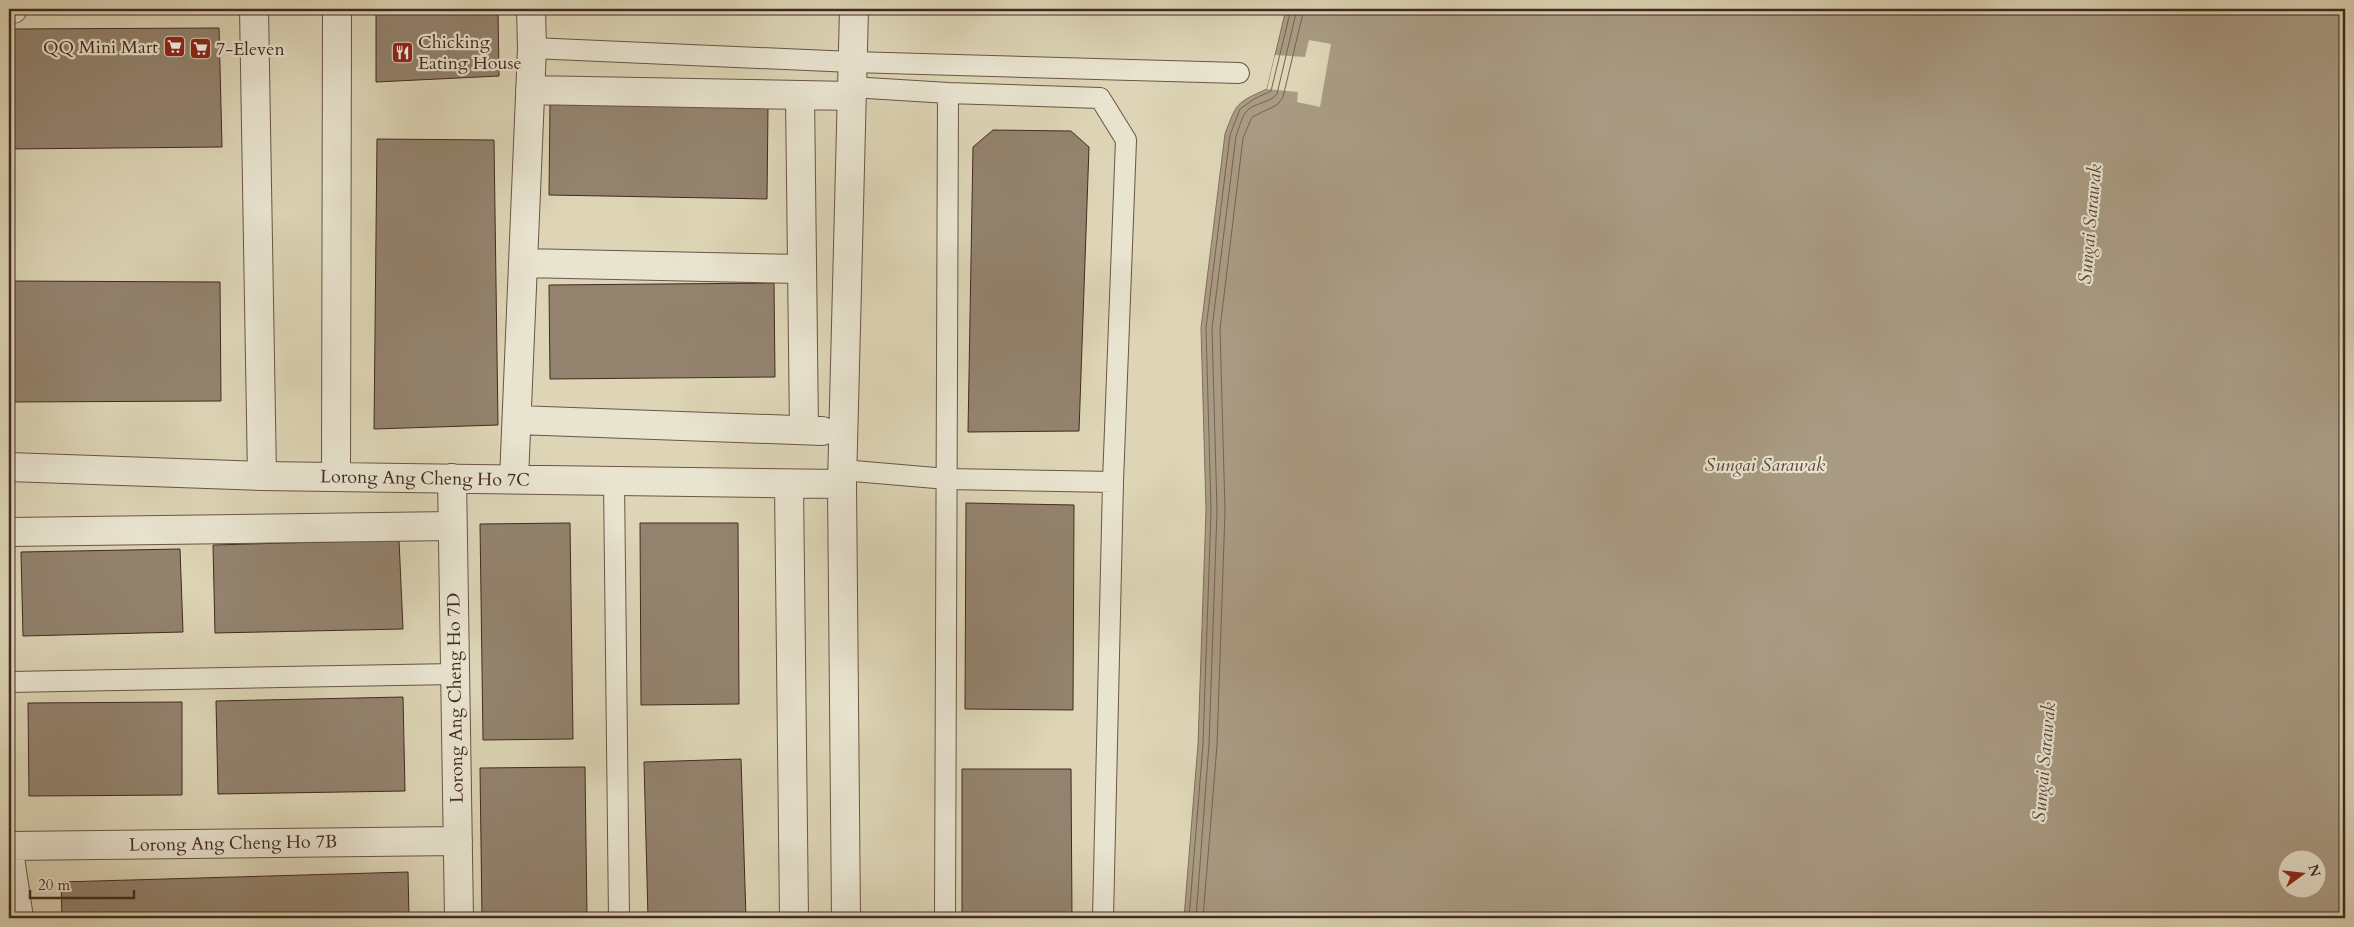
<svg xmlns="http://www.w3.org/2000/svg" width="2354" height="927" viewBox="0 0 2354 927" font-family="Cardo,serif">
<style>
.water{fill:#a99b83;stroke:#806e5b;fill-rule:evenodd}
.pier{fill:#ddd5b6}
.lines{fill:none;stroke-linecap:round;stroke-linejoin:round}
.shore{stroke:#766252;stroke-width:1}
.building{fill:#93836e;stroke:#432a20}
.lane-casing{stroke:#6a5546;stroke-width:22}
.street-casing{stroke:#6a5546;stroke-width:30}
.lane{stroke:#e9e4d0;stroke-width:20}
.street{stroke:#e9e4d0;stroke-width:28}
.labels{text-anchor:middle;stroke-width:4.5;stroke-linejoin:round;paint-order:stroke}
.poi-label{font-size:18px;fill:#432a20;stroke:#e9e4d0;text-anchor:start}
.street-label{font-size:18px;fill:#432a20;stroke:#e9e4d0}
.water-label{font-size:19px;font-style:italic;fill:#5c4639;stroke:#e9e4d0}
</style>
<rect width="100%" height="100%" fill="#ddd5b6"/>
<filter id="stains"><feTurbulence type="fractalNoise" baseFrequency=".004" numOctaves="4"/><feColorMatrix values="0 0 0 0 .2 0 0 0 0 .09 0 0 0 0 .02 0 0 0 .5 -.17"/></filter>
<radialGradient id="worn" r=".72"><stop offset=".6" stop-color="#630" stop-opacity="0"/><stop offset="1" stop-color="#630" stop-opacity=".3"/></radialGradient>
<!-- water -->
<path class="water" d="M1286,9H2345V918H1184L1198,744L1206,510L1201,328L1225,134C1237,102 1236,103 1267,89ZM2286,860H2316V890H2286Z"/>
<!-- pier -->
<path class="pier" d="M1309,40L1331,44L1320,107L1297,102L1298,92L1267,89L1275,55L1305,57Z"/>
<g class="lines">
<!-- shore -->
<path class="shore" d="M1189,918L1203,744L1211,511L1206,328L1230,135L1240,109L1254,99L1271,91L1291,9
M1196,918L1209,744L1217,511L1212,328L1236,136C1239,129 1241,119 1245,113C1253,102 1269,104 1277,94L1297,9
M1203,918L1217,745L1225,511L1220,329L1243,138L1252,117L1277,105L1283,97L1304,9"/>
</g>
<!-- building -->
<path class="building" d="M376,9H498L499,76L376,82Z
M595,9H737V10Z
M219,28L222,147L9,149V29Z
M550,102L768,106L767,199L549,195Z
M993,130L1071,131L1089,147L1079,431L968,432L973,147Z
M377,139L494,140L498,425L374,429Z
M9,281L220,282L221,401L9,402Z
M774,283L775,377L550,379L549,285Z
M966,503L1074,505L1073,710L965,709Z
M570,523L573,739L483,740L480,524Z
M640,523H738L739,704L641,705Z
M399,540L403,629L215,633L213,545Z
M180,549L183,632L23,636L21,552Z
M403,697L405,791L218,794L216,701Z
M182,702V795L29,796L28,703Z
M741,759L746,918H648L644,762Z
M585,767L587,918H482L480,768Z
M962,769H1071L1072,918H962Z
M408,872L409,918H62L61,882Z"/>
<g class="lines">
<defs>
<path id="lane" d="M532,48L852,62L1239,73
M851,87L948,93L1100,98L1126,140L1113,482L1103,918
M842,470L947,479L1113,482
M614,481L619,918
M9,682L455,674
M945,918L948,93"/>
<path id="street" d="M9,9H13
M254,9L262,476
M530,90L852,96
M800,95L804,430
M523,263L802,269
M517,420L822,431
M9,467L262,476L842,484
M336,477L337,9
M452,478L459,918
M514,479L532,48L531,9
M789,484L794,918
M9,532L452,526
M9,846L458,841
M9,851L19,918
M846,918L842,484L854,9"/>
</defs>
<!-- lane casing -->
<use href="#lane" class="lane-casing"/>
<!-- street casing -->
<use href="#street" class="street-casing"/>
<!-- lane -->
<use href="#lane" class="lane"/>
<!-- street -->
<use href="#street" class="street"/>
</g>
<!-- icons -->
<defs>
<symbol id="supermarket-square" viewBox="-11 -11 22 22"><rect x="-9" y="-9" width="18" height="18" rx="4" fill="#8f2418" stroke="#e9e4d0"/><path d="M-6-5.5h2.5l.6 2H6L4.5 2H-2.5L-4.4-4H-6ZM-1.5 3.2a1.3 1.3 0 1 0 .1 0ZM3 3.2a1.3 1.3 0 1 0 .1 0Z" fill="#fff"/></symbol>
<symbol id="restaurant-square" viewBox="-11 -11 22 22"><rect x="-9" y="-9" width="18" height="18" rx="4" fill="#8f2418" stroke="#e9e4d0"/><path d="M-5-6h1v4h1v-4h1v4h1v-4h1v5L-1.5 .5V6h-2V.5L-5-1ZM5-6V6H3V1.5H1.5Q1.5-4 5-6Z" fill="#fff"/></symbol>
</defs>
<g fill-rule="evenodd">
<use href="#supermarket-square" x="162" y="34" width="25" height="25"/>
<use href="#supermarket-square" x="188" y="36" width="25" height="25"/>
<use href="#restaurant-square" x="390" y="40" width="25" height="25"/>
</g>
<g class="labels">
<!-- poi labels -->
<g class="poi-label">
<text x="418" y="48">Chicking<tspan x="418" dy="21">Eating House</tspan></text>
<text x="158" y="53" text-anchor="end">QQ Mini Mart</text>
<text x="216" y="55">7-Eleven</text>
</g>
<!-- street labels -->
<g class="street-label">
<text transform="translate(425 478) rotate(1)" y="6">Lorong Ang Cheng Ho 7C</text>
<text transform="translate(455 698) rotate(-91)" y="6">Lorong Ang Cheng Ho 7D</text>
<text transform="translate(233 843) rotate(-1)" y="6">Lorong Ang Cheng Ho 7B</text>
</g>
<!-- water labels -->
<g class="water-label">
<text transform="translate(2089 224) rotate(-85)" y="7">Sungai Sarawak</text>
<text x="1765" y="471">Sungai Sarawak</text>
<text transform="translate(2043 762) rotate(-85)" y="7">Sungai Sarawak</text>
</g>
</g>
<!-- margin -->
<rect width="2354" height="927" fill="none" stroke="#ddd5b6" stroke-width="30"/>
<rect x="10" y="10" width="2334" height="907" fill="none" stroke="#432a20" stroke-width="2.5"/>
<rect x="15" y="15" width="2324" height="897" fill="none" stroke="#432a20"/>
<!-- north arrow -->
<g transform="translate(2302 874) rotate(75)"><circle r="24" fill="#e9e4d0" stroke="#a79a8a"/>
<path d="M0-4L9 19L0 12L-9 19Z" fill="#8f2418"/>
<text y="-8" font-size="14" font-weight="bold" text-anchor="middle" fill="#432a20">N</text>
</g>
<!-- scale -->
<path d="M30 890v8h104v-8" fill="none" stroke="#432a20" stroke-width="2.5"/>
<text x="38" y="890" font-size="15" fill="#432a20" stroke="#e9e4d0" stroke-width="4" paint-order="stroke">20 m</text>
<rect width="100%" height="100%" filter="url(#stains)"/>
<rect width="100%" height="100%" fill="url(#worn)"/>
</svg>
